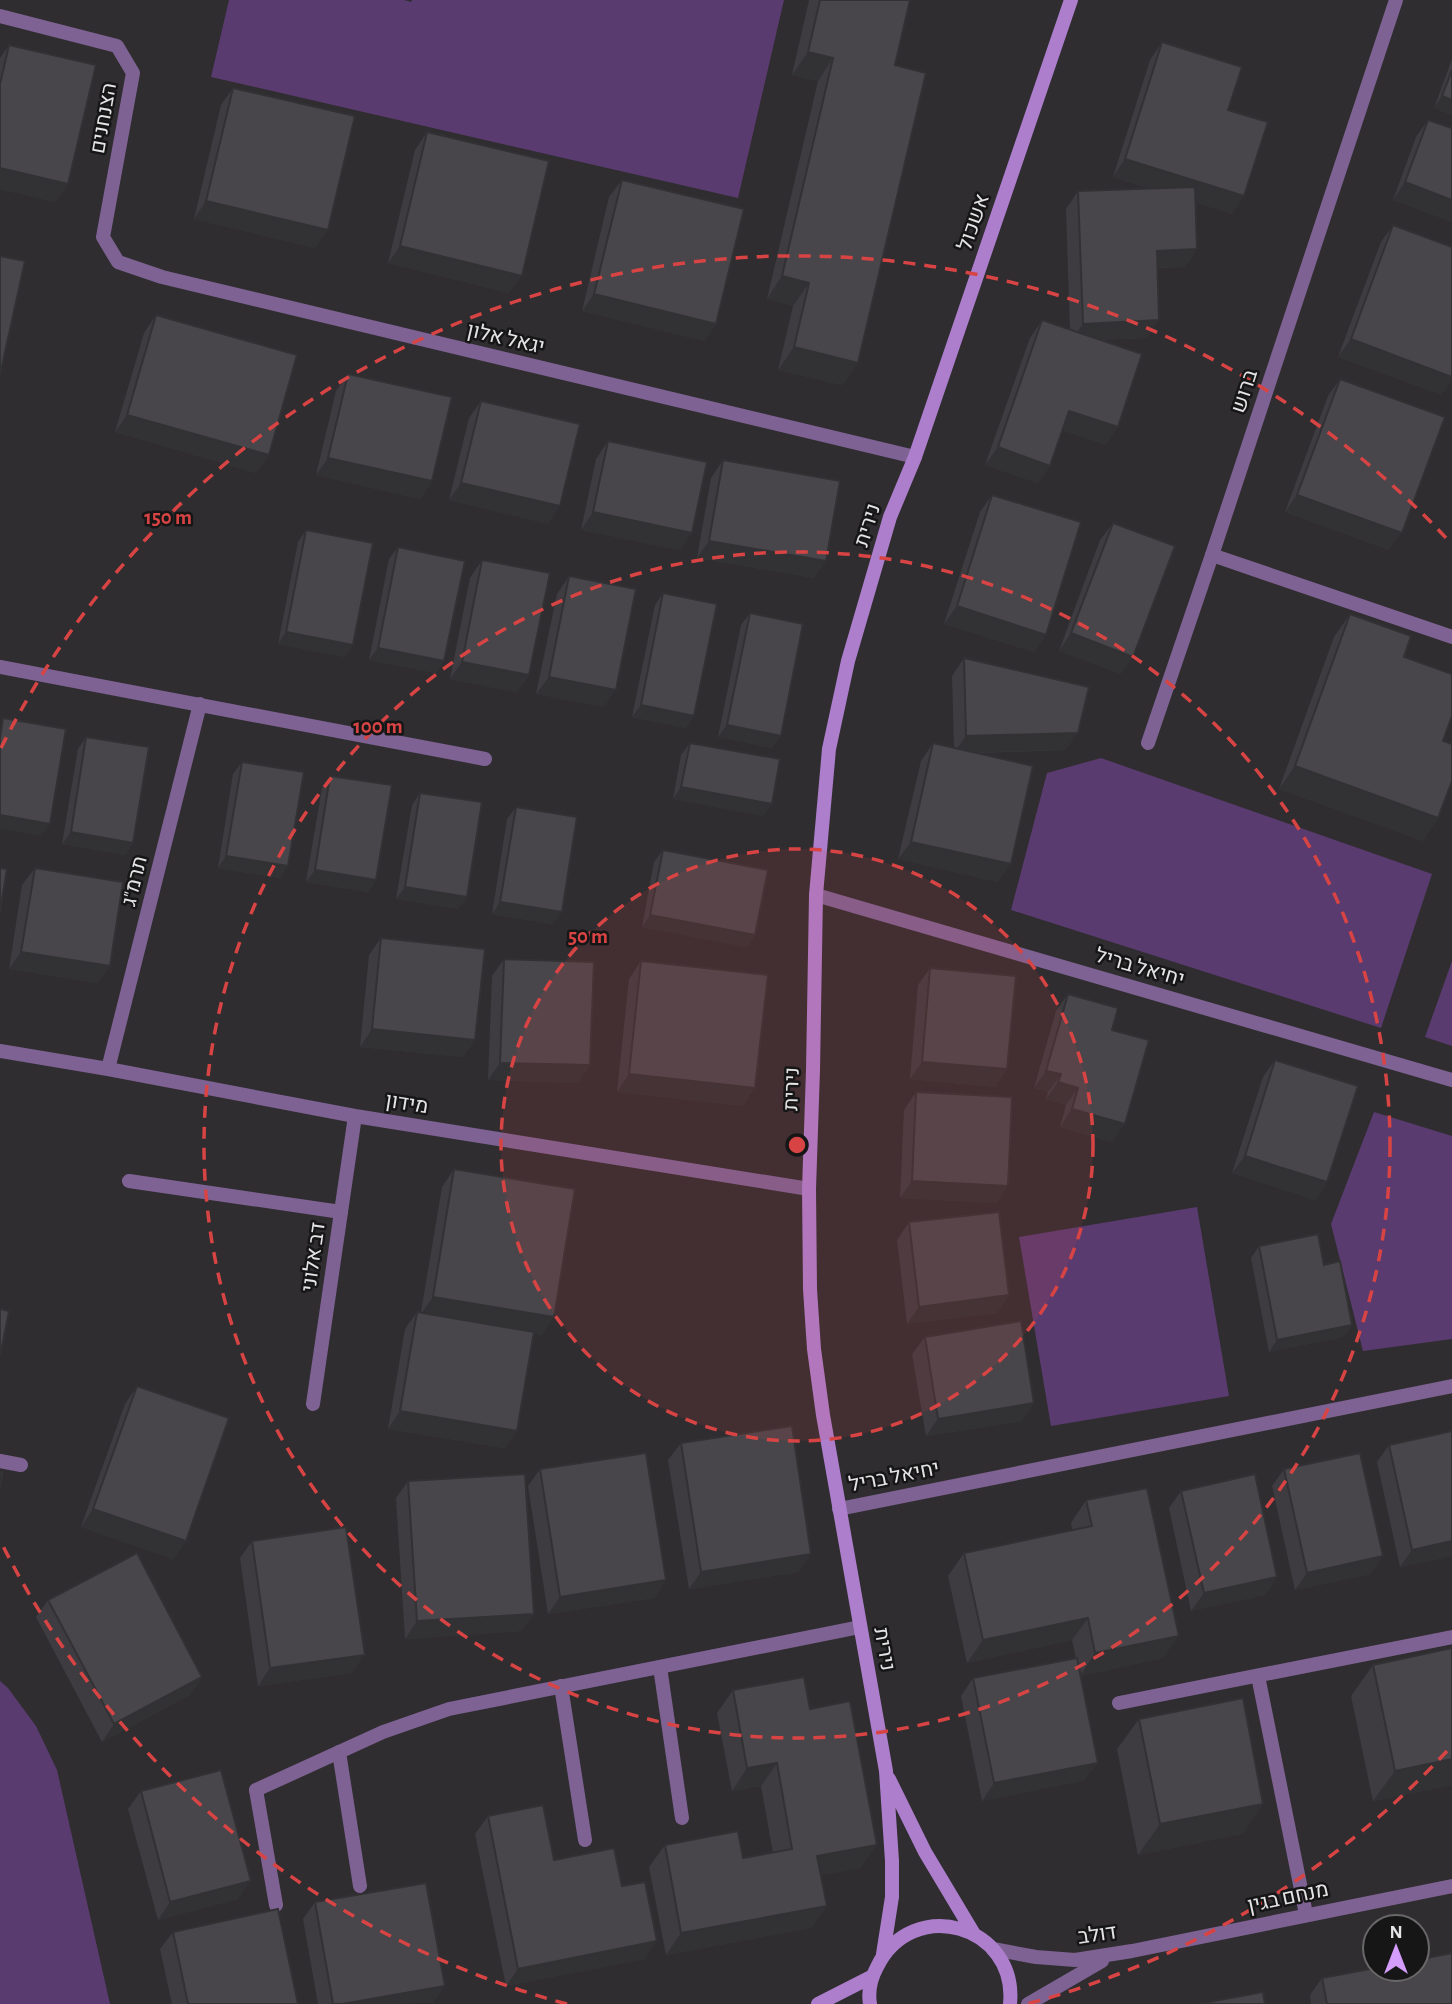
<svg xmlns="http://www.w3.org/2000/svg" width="1452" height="2004" viewBox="0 0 1452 2004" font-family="'Alegreya Sans',Heebo,sans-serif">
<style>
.green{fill:#5a3b6f}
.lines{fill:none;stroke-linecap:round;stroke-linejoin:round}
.lane{stroke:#7e6293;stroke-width:14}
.street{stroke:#7e6293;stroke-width:14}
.secondary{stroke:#ac7ecc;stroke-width:14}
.wall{fill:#3e3c40}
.shaded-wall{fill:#323134}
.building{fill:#48464a;stroke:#323134;stroke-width:2}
.ring{fill:none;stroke:#d84444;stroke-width:3.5;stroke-dasharray:12 9}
.labels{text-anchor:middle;stroke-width:5;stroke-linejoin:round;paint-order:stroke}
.street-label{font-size:21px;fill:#e4e3e5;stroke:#171617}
.centre{fill:#d84444;stroke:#171617;stroke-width:3.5}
.ring-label{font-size:21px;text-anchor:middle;font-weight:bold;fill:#d84444;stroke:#171617;stroke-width:5;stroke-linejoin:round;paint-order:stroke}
</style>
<rect width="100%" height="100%" fill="#2f2d30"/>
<!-- green -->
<path class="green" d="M229,0H404L411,2L412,0H784L738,198L211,77Z
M1101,758L1432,874L1381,1028L1011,910L1047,773Z
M1452,961V1046L1425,1037Z
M1374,1112L1452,1136V1339L1363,1351L1331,1224Z
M1197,1207L1229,1396L1051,1426L1019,1237Z
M0,1681L8,1688L36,1726L57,1770L110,2004H0Z"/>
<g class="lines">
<!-- lane -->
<path class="lane" d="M1148,743L1212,555
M129,1181L341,1212
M660,1667L682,1818
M1258,1676L1306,1914
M561,1686L585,1840
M1119,1703L1452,1637
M339,1752L360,1886
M256,1790L276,1905"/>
<!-- street -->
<path class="street" d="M1396,0L1212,555L1452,637
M0,16L117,46L133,73L103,237L118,262L162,277L915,457
M0,667L485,759
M816,895L1452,1080
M0,1051L108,1069L355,1116L809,1189
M108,1069L200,704
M313,1404L355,1116
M0,1461L21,1465
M839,1509L1452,1386
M256,1790L383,1732L449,1709L860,1627
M993,1949L1036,1957L1075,1960L1132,1951L1452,1886
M1028,2004L1102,1961"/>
<!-- secondary -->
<path class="secondary" d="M889,1779L925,1852L974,1934
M883,1954L892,1897V1861L886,1771L823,1415L814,1349L810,1289L809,1189L813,1070L816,895L829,749L848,661L890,517L915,457L1071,0
M818,2004L873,1976
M870,2004C868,1992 871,1978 877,1967C912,1895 1018,1925 1010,2004"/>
</g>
<!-- wall -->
<path class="wall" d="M809,0H910L895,65L858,363L842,385L778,370L793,306L767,299L818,81L792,75Z
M1162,42L1228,110L1232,214L1195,202L1197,249L1185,267L1158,268L1147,338L1099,340L1106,445L1063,430L1050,466L1038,483L985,465L1030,338L1042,320L1070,330L1066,209L1078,191L1151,189L1113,177L1150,60Z
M9,45L68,184L55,202L0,189V58Z
M1452,59V115L1434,108Z
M233,88L315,248L194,219L221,105Z
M1428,120L1452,128V222L1393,200L1416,137Z
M427,132L509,293L388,263L415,150Z
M622,180L716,324L704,341L582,311L609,197Z
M1393,225L1442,395L1338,357L1381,242Z
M156,315L269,455L256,473L115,432L144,333Z
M348,374L432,481L420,499L316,475L336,391Z
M1340,379L1389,550L1285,512L1328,396Z
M481,401L548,524L449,500L469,418Z
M608,441L680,550L581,530L596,459Z
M723,460L826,561L814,578L697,558L711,478Z
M992,495L1046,635L1034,652L944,624L980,512Z
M1113,523L1121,674L1059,651L1100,540Z
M306,530L353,645L345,657L278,644L298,542Z
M398,547L444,661L436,673L369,660L389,559Z
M482,560L529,675L517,692L450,679L470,578Z
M569,576L604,707L536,694L557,594Z
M663,593L694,716L686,728L632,717L655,605Z
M750,613L772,748L718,737L741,625Z
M1350,614L1404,657L1443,741L1438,818L1423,841L1279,789L1334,637Z
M964,658L1066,750L975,753L998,882L898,859L921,761L933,743L954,748L952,676Z
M86,737L133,843L125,855L62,844L78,749Z
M690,743L763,816L673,799L681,755Z
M242,762L280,878L218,868L233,774Z
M330,776L376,880L368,892L306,882L322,788Z
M420,793L467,897L458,909L396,899L412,805Z
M516,807L553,924L492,914L507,819Z
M663,850L755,935L746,947L642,927L654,862Z
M35,868L110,966L98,983L9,969L22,885Z
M381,938L475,1040L463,1057L360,1047L369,955Z
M504,959L590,1065L578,1083L488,1080L492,976Z
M641,961L743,1106L617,1092L629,979Z
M930,968L1007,1069L995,1087L910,1079L918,985Z
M1068,994L1112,1030V1142L1060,1127L1066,1105L1046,1099L1048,1092L1034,1088L1056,1011Z
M1275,1060L1327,1182L1315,1200L1232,1173L1263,1077Z
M916,1092L1008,1186L996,1203L900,1198L904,1110Z
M454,1169L542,1335L533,1333L517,1431L505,1448L388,1429L405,1329L417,1312H421L442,1187Z
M909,1222L1009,1295L997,1313L907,1324L897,1240Z
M1259,1246L1352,1325L1343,1337L1269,1352L1251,1258Z
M925,1337L1034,1403L1022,1421L926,1436L912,1354Z
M137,1386L186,1541L173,1559L81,1527L125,1404Z
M1452,1431V1556L1400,1567L1377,1462L1389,1445Z
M681,1443L799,1572L689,1589L668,1460Z
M540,1469L666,1580L654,1598L548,1614L528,1486Z
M1284,1469L1371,1574L1295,1590L1272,1486Z
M408,1481L534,1614L521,1631L405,1639L396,1498Z
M1181,1491L1277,1577L1265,1595L1191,1611L1169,1508Z
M1086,1500L1163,1658L1080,1676L1085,1780L982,1801L961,1696L973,1678L1076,1658L1072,1640L967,1663L948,1576L964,1553L1072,1530L1071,1523Z
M252,1541L352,1673L258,1686L240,1558Z
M48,1600L202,1677L190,1695L102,1742L36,1617Z
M1373,1665L1452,1785L1373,1801L1351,1696Z
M733,1690L810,1709L861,1868L821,1875L827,1906L811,1928L666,1955L649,1867L665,1845L743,1858L773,1853L761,1786L732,1791L717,1713Z
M1139,1719L1263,1804L1242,1834L1138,1855L1117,1749Z
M141,1791L238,1899L158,1920L128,1809Z
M488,1816L554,1860L645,1959L506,1986L475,1834Z
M315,1902L433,2003L318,2004L303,1919Z
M173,1932L298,2004H172L160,1949Z
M1322,1978L1452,2004H1311L1310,1995Z"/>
<!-- shaded-wall -->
<path class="shaded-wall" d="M808,52L833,58L818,81L792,75Z
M1442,96L1452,100V115L1434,108Z
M1125,159L1244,196L1232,214L1113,177Z
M0,168L68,184L55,202L0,189Z
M1405,182L1452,200V222L1393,200Z
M206,201L328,230L315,248L194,219Z
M400,246L522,276L509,293L388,263Z
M1197,249L1185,267L1145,268L1157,251Z
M782,276L809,283L793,306L767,299Z
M594,294L716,324L704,341L582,311Z
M1159,320L1147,338L1071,341L1083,324Z
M1351,339L1452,377V381L1442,395L1338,357Z
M794,347L858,363L842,385L778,370Z
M1069,411L1118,427L1106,445L1057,429Z
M127,415L269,455L256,473L115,432Z
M998,447L1050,466L1038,483L985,465Z
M328,458L432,481L420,499L316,475Z
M461,483L560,506L548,524L449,500Z
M1297,495L1402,533L1389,550L1285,512Z
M593,512L692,533L680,550L581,530Z
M709,541L826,561L814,578L697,558Z
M957,606L1046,635L1034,652L944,624Z
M286,632L353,645L345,657L278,644Z
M1071,633L1133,657L1121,674L1059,651Z
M378,648L444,661L436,673L369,660Z
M462,662L529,675L517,692L450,679Z
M549,677L616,690L604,707L536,694Z
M641,705L694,716L686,728L632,717Z
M727,725L781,736L772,748L718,737Z
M1078,733L1066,750L954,753L966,736Z
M1295,766L1438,818L1423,841L1279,789Z
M681,787L772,804L763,816L673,799Z
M0,815L50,824L41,836L0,829Z
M71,832L133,843L125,855L62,844Z
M911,842L1011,864L998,882L898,859Z
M226,856L288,866L280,878L218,868Z
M315,870L376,880L368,892L306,882Z
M405,887L467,897L458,909L396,899Z
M500,902L562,912L553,924L492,914Z
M650,915L755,935L746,947L642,927Z
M21,952L110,966L98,983L9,969Z
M372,1029L475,1040L463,1057L360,1047Z
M922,1062L1007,1069L995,1087L910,1079Z
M500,1063L590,1065L578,1083L488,1080Z
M1046,1071L1061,1074L1048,1092L1034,1088Z
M629,1074L755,1088L743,1106L617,1092Z
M1058,1082L1078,1088L1066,1105L1046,1099Z
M1072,1109L1125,1124L1112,1142L1060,1127Z
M1245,1156L1327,1182L1315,1200L1232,1173Z
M912,1181L1008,1186L996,1203L900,1198Z
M1009,1295L997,1313L907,1324L919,1307Z
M433,1297L554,1317L542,1335L420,1315Z
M1352,1325L1343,1337L1269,1352L1277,1340Z
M1034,1403L1022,1421L926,1436L938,1419Z
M400,1411L517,1431L505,1448L388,1429Z
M93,1509L186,1541L173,1559L81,1527Z
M1452,1541V1556L1400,1567L1412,1550Z
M811,1554L799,1572L689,1589L701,1572Z
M1383,1556L1371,1574L1295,1590L1307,1573Z
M1277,1577L1265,1595L1191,1611L1204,1593Z
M666,1580L654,1598L548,1614L560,1597Z
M534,1614L521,1631L405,1639L417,1621Z
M1088,1618L1072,1640L967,1663L983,1640Z
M1179,1636L1163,1658L1080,1676L1095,1653Z
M365,1655L352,1673L258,1686L270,1668Z
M202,1677L190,1695L102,1742L114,1724Z
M1452,1759V1785L1373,1801L1395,1771Z
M777,1763L761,1786L732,1791L747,1768Z
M1098,1763L1085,1780L982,1801L994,1783Z
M1263,1804L1242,1834L1138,1855L1160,1824Z
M877,1845L861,1868L801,1879L817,1856Z
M251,1881L238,1899L158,1920L170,1902Z
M827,1906L811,1928L666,1955L681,1933Z
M657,1941L645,1959L506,1986L518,1969Z
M445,1986L433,2003L342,2004Z"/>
<!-- building -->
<path class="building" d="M820,0H910L895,65L926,73L858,363L794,347L809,283L782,276L833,58L808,52Z
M1162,42L1242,67L1228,110L1268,122L1244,196L1125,159Z
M9,45L96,65L68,184L0,168V84Z
M1452,70V100L1442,96Z
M233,88L355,116L328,230L206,201Z
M1428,120L1452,128V200L1405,182Z
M427,132L549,161L522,276L400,246Z
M622,180L744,209L716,324L594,294Z
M1195,187L1197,249L1157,251L1159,320L1083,324L1078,191Z
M1393,225L1452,247V377L1351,339Z
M0,256L25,261L0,375Z
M156,315L297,355L269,455L127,415Z
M1042,320L1142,354L1118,427L1069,411L1050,466L998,447Z
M348,374L452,397L432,481L328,458Z
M1340,379L1445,417L1402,533L1297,495Z
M481,401L580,424L560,506L461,483Z
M608,441L707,462L692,533L593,512Z
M723,460L840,481L826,561L709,541Z
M992,495L1081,522L1046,635L957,606Z
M1113,523L1175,546L1133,657L1071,633Z
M306,530L373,543L353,645L286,632Z
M398,547L465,561L444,661L378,648Z
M482,560L550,573L529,675L462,662Z
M569,576L636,589L616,690L549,677Z
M663,593L717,604L694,716L641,705Z
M750,613L803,624L781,736L727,725Z
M1350,614L1411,636L1404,657L1452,674V716L1443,741L1452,744V781L1438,818L1295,766Z
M964,658L1089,687L1078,733L966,736Z
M3,718L66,729L50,824L0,815V738Z
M86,737L149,747L133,843L71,832Z
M690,743L780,759L772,804L681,787Z
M933,743L1033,766L1011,864L911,842Z
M242,762L304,772L288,866L226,856Z
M330,776L392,785L376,880L315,870Z
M420,793L482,802L467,897L405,887Z
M516,807L577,817L562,912L500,902Z
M663,850L768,870L755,935L650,915Z
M0,868L7,869L0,912Z
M35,868L123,882L110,966L21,952Z
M381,938L485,949L475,1040L372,1029Z
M504,959L594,962L590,1065L500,1063Z
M641,961L768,975L755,1088L629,1074Z
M930,968L1016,976L1007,1069L922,1062Z
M1068,994L1118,1008L1112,1030L1149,1040L1125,1124L1072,1109L1078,1088L1058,1082L1061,1074L1046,1071Z
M1275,1060L1358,1086L1327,1182L1245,1156Z
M916,1092L1012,1097L1008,1186L912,1181Z
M454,1169L575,1189L554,1317L433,1297Z
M999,1212L1009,1295L919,1307L909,1222Z
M1318,1234L1324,1265L1340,1261L1352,1325L1277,1340L1259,1246Z
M0,1309L9,1311L0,1357Z
M417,1312L534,1332L517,1431L400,1411Z
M1021,1321L1034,1403L938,1419L925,1337Z
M137,1386L229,1418L186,1541L93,1509Z
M792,1426L811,1554L701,1572L681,1443Z
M1452,1431V1541L1412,1550L1389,1445Z
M646,1453L666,1580L560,1597L540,1469Z
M1360,1453L1383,1556L1307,1573L1284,1469Z
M0,1472H3L0,1488Z
M525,1474L534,1614L417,1621L408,1481Z
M1255,1474L1277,1577L1204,1593L1181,1491Z
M1147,1488L1179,1636L1095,1653L1088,1618L983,1640L964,1553L1092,1526L1086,1500Z
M346,1527L365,1655L270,1668L252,1541Z
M137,1553L202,1677L114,1724L48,1600Z
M1452,1648V1759L1395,1771L1373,1665Z
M1077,1658L1098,1763L994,1783L973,1678Z
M804,1677L810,1709L850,1701L877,1845L817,1856L827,1906L681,1933L665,1845L738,1831L743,1858L792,1849L777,1763L747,1768L733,1690Z
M1243,1698L1263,1804L1160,1824L1139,1719Z
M221,1770L251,1881L170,1902L141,1791Z
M543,1805L554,1860L614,1848L622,1886L645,1882L657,1941L518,1969L488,1816Z
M426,1883L445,1986L342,2004H333L315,1902Z
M278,1909L298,2004H188L173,1932Z
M1452,1953V2004H1327L1322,1978L1375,1968V1969H1417V1960Z
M1263,1992L1265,2004H1198Z"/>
<!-- distance rings -->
<circle cx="797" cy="1145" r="296" fill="#d84444" fill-opacity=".12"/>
<g class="ring">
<circle cx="797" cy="1145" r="296"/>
<circle cx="797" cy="1145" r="593"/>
<path d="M1447 1751A889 889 0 0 1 1027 2004M567 2004A889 889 0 0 1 1 1542M1 748A889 889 0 0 1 1447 539"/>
</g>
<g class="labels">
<!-- street labels -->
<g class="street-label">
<text transform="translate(103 118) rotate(-80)" y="7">הצנחנים</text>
<text transform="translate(973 222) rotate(-71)" y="7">אשכול</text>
<text transform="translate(506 338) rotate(13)" y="7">יגאל אלון</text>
<text transform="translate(1244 391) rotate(-72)" y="7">ברוש</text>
<text transform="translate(867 525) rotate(-72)" y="7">נירית</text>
<text transform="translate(134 881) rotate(-76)" y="7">תרמ"ג</text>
<text transform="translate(1140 967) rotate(16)" y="7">יחיאל בריל</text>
<text transform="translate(791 1089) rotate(-88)" y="7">נירית</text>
<text transform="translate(407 1103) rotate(9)" y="7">מידון</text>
<text transform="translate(313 1257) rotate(-82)" y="7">דב אלוני</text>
<text transform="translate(894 1476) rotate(-11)" y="7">יחיאל בריל</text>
<text transform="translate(885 1649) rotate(80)" y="7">נירית</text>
<text transform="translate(1288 1897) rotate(-12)" y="7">מנחם בגין</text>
<text transform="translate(1097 1934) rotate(-8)" y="7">דולב</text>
</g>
</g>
<circle cx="797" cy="1145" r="10" class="centre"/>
<g class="ring-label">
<text x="168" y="524">150 m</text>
<text x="378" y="733">100 m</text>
<text x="588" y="943">50 m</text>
</g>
<!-- north arrow -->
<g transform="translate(1396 1948)"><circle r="33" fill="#171617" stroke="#696869" stroke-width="2"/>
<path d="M0-5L12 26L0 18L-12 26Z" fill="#d49cfb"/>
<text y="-10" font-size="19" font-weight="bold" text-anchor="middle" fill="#e4e3e5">N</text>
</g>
</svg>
